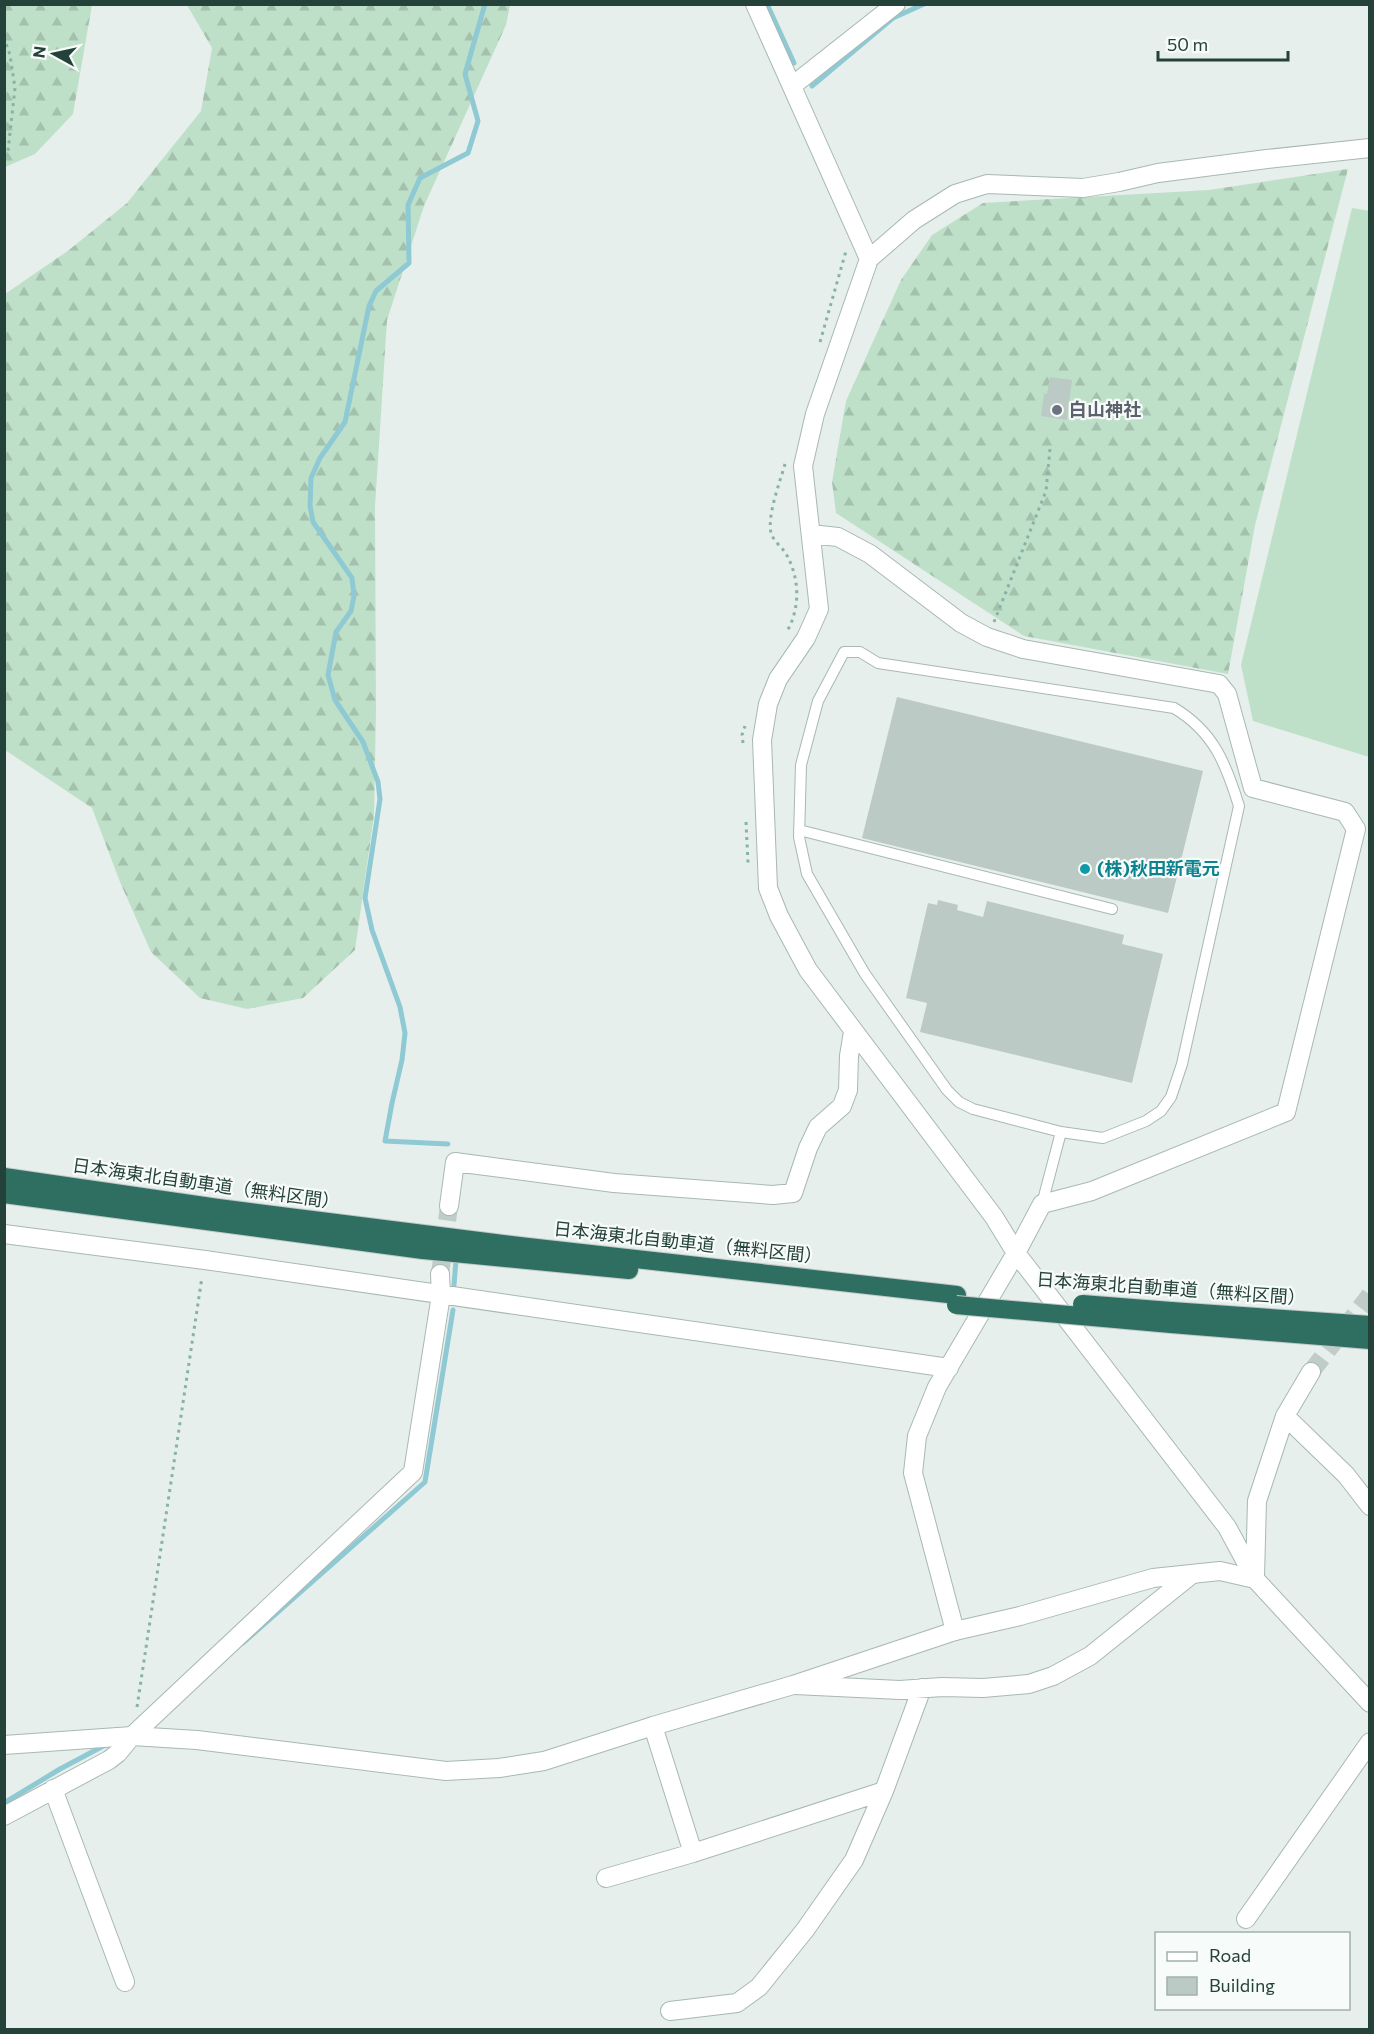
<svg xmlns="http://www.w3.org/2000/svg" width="1374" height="2034" viewBox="0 0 1374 2034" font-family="Commissioner,'Noto Sans JP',sans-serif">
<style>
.forest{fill:url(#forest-firs)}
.pitch{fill:#bfe0c8}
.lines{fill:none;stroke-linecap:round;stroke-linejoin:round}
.stream{stroke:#8ec9d4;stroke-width:5}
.building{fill:#bbcac4}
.minor-tunnel{stroke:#bfccc8;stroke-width:18;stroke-dasharray:18 9;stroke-linecap:butt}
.service-casing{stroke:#a8b8b2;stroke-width:12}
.minor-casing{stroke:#a8b8b2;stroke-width:20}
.tertiary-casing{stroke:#a8b8b2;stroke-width:20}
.motorway-casing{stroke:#c2cac8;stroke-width:20}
.path{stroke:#86b3a5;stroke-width:3;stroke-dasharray:3 4.5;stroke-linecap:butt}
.service{stroke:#fff;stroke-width:10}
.minor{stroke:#fff;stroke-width:18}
.tertiary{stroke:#fff;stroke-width:18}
.motorway{stroke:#2f6f62;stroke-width:18}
.motorway-bridge-casing{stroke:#c2cac8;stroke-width:20;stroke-linecap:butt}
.motorway-bridge{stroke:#2f6f62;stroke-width:18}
.worship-dot{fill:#6b7280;stroke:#f7fbf9;stroke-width:2}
.culture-dot{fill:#0f9aa8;stroke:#f7fbf9;stroke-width:2}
.labels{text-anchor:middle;stroke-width:4.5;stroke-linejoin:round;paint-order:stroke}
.worship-label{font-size:18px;font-weight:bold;fill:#5b616d;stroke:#f7fbf9;text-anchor:start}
.culture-label{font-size:18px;font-weight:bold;fill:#0d838f;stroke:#f7fbf9;text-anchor:start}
.street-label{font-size:18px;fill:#24423a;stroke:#f7fbf9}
</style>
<defs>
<pattern id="forest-firs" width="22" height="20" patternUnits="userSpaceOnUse" patternTransform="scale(1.5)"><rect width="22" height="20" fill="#bfe0c8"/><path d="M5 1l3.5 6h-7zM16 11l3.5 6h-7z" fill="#a4c1ad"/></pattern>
</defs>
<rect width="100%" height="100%" fill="#e6efeb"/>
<!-- forest -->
<path class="forest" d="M5,4L92,5L73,114L35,154L5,167Z
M187,5H510L506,25L424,206L387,320L375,507L376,709L374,815L355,950L303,998L247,1009L200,998L151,952L120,882L92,808L5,750V294L69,250L127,203L201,111L212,48Z
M1348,169L1255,525L1228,674L1024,636L836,513L832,482L846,401L901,280L932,235L983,203L1209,190Z"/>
<!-- pitch -->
<path class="pitch" d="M1352,208L1370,211L1369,757L1253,721L1241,665Z"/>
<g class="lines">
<!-- stream -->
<path class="stream" d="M767,4L794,63
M812,86L893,18L924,4
M448,1144L385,1141L392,1103L402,1060L405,1033L400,1007L372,930L365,898L380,799L378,782L363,742L335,700L328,675L336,632L351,611L354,596L352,578L313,522L310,506L311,478L320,458L345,422L369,306L376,291L409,263L408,205L420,178L468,153L478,121L465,74L485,4
M454,1285L456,1260
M243,1643L425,1482L453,1310
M4,1803L60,1769L107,1744"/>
</g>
<!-- building -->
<path class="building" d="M1050,377L1072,380L1067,420L1041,416L1044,393L1047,394Z
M897,697L1203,771L1168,913L862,838Z
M938,900L958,905L957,910L983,917L987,901L1124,935L1122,944L1163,954L1132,1083L920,1032L927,1003L906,998L928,903L937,905Z"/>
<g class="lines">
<!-- minor-tunnel -->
<path class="minor-tunnel" d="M440,1274L449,1206
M1311,1372L1370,1295"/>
<defs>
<path id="service" d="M799,830L1112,909
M1042,1204L1061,1132L973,1109L959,1102L947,1090L865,974L807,874L799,837L801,765L818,701L844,652H860L878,663L1174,708C1214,732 1226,764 1239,806L1182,1064L1171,1097L1161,1111L1146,1121L1103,1138L1061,1132"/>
<path id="minor" d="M755,4L869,259
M792,86L896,4
M811,534L838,537L870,554L961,623L987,637L1023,649L1219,684L1227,694L1253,788L1345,812L1356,829L1286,1112L1092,1191L1042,1204L1016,1253L937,1387L917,1436L913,1473L955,1631
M449,1206L455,1162L614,1183L773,1195L793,1193L808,1148L818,1127L842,1106L848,1090L849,1056L853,1032
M4,1234L205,1260L949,1368
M1285,1416L1346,1475L1370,1506
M1255,1577L1257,1501L1285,1416L1311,1372
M1255,1579L1227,1527L1016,1253L994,1217L808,970L779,916L768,888L762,740L768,704L778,679L806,638L819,609L803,466L815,414L869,259L914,220L955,194L987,184L1083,188L1119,182L1158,173L1267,159L1370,148
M795,1685L900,1690L942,1687L983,1688L1029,1684L1053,1676L1090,1656L1191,1575
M653,1726L693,1853
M53,1789L125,1982
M4,1816L109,1760L118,1753L132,1736L413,1472L441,1295L440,1274
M606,1878L693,1853L884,1791
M1246,1919L1370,1742
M670,2011L737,2003L759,1987L805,1930L854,1860L884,1791L922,1688"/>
<path id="tertiary" d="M4,1745L132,1736L197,1740L446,1771L499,1768L544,1761L653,1726L793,1685L955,1631L1020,1616L1153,1578L1220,1571L1255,1579L1370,1703"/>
<path id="motorway" d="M4,1177L218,1208L528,1247L957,1295
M4,1194L423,1250L629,1270
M1171,1311L1370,1325
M1171,1324L1370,1340"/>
</defs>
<!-- service casing -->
<use href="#service" class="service-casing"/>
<!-- minor casing -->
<use href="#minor" class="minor-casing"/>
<!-- tertiary casing -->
<use href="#tertiary" class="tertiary-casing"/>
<!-- motorway casing -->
<use href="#motorway" class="motorway-casing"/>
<!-- path -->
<path class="path" d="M4,37L10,55L15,88L8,151L4,157
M820,342L846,251
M785,464C780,482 767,515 771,533C773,540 781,547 785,552C800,577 801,608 786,633
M994,622L1046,491L1050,449
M743,743L742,735L745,726
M746,822L748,863
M137,1707L202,1277"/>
<!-- service -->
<use href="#service" class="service"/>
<!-- minor -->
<use href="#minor" class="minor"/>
<!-- tertiary -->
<use href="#tertiary" class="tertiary"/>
<!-- motorway -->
<use href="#motorway" class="motorway"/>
<defs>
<path id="motorway-bridge" d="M1082,1304L1171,1311
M956,1305L1171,1324"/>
</defs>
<!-- motorway-bridge casing -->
<use href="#motorway-bridge" class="motorway-bridge-casing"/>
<!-- motorway-bridge -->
<use href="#motorway-bridge" class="motorway-bridge"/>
</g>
<!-- markers -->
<circle class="worship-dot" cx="1057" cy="410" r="6"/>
<circle class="culture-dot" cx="1085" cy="869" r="6"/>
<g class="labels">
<!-- worship labels -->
<g class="worship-label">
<text x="1069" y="416">白山神社</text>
</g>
<!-- culture labels -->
<g class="culture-label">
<text x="1097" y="875">(株)秋田新電元</text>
</g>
<!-- street labels -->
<g class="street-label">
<text transform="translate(206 1184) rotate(8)" y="6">日本海東北自動車道（無料区間）</text>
<text transform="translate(688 1243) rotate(6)" y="6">日本海東北自動車道（無料区間）</text>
<text transform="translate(1171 1289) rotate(4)" y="6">日本海東北自動車道（無料区間）</text>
</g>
</g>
<!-- border -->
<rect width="1374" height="2034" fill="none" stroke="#24423a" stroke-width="12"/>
<!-- legend -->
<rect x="1155" y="1932" width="195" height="78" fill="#f7fbf9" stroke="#a3b1ad" stroke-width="1.5"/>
<rect x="1167" y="1952" width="30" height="9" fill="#ffffff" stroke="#a3b1ad" stroke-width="1.5"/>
<text x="1209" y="1962" font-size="18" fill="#24423a">Road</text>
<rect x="1167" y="1977" width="30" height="18" fill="#bbcac4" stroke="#a3b1ad" stroke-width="1.5"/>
<text x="1209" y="1992" font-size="18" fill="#24423a">Building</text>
<!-- north arrow -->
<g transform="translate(54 54) rotate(278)" stroke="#f7fbf9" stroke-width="4.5" paint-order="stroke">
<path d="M0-4.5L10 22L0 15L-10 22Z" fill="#24423a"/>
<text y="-9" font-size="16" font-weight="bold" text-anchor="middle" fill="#24423a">N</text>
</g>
<!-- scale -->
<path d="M1158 51v9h130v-9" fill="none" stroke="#24423a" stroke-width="3"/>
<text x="1167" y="51" font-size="18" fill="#24423a" stroke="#f7fbf9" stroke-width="4.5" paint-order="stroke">50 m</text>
</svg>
